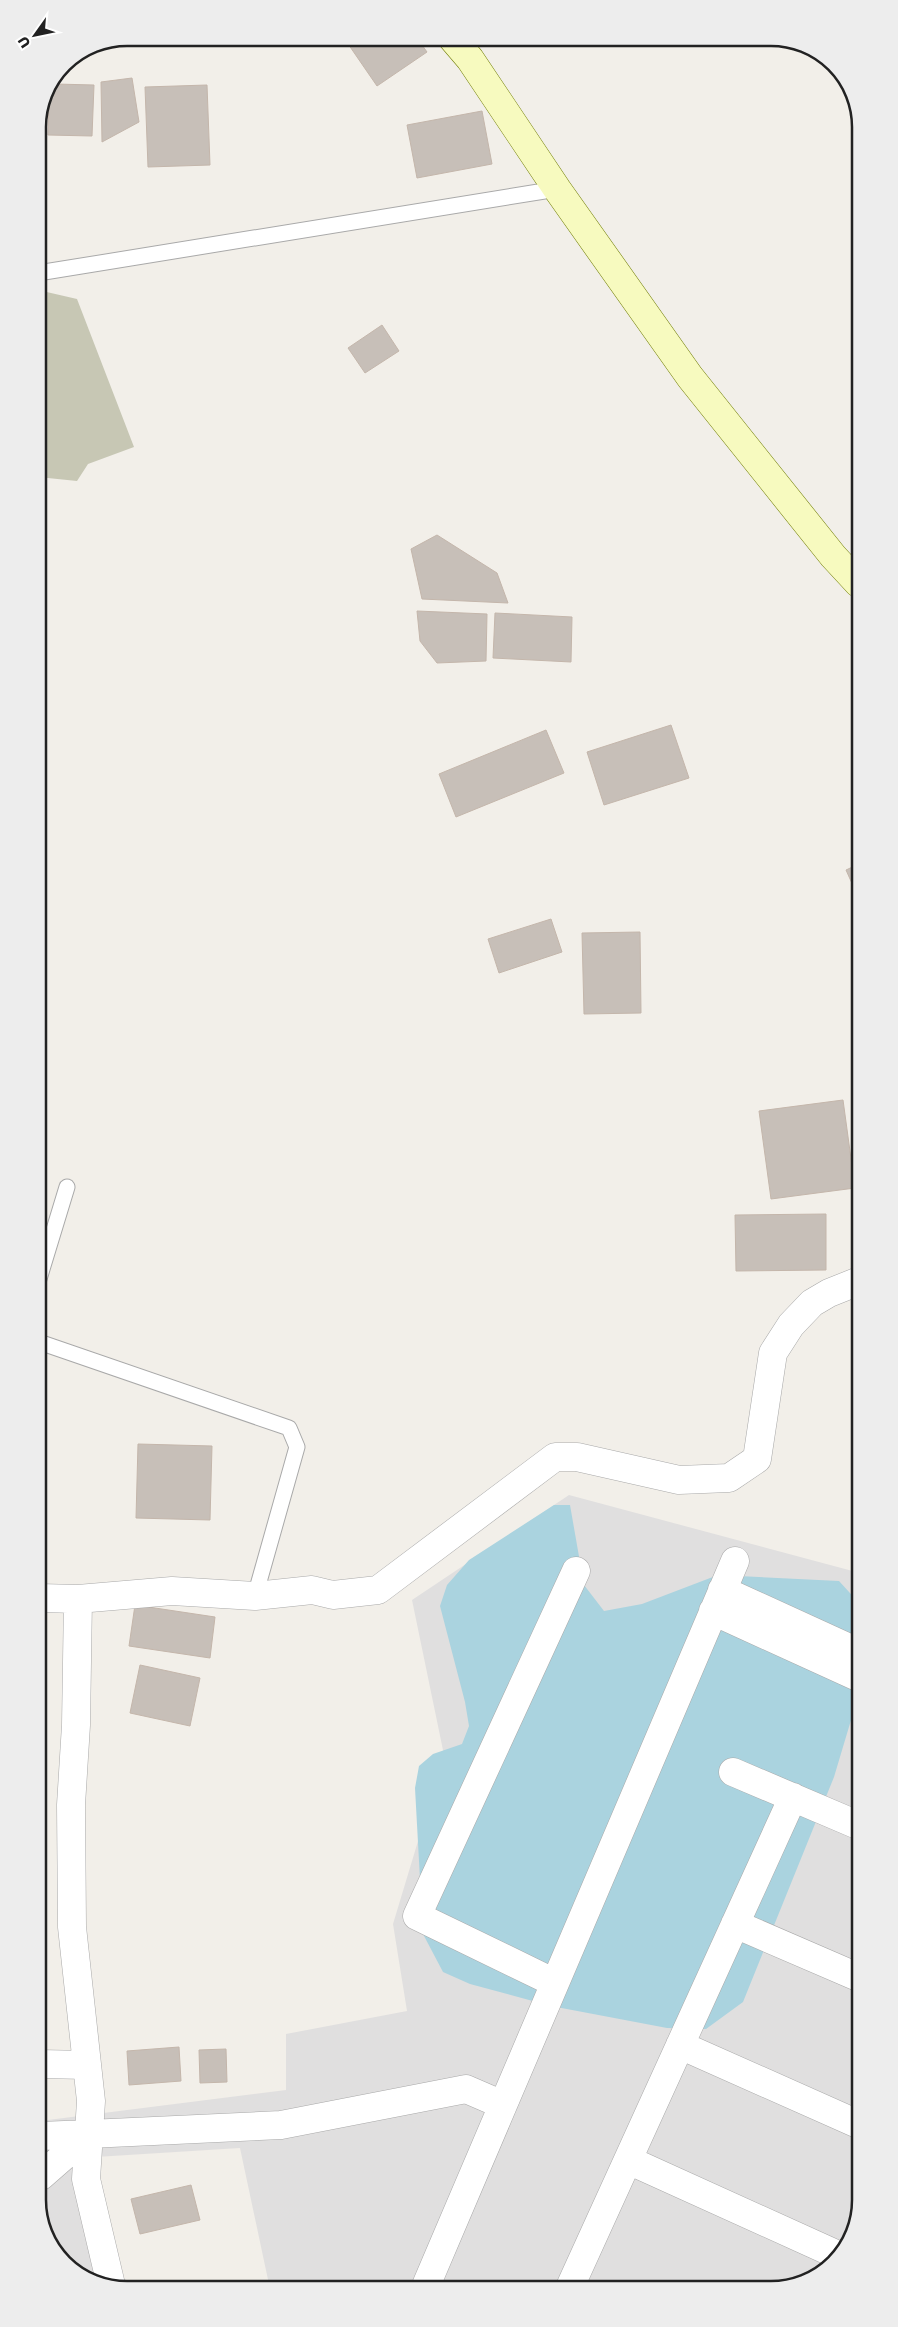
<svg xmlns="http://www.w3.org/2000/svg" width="898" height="2327" viewBox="0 0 898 2327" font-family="'Golos Text',sans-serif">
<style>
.residential{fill:#e0dfdf}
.construction{fill:#c7c7b4}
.water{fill:#aad3df}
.building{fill:#c7bfb8;stroke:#c4b6ab}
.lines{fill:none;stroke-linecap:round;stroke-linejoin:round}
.lane-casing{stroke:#a9a9a9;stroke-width:17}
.street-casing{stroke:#a9a9a9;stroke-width:29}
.secondary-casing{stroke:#707d05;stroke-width:29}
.lane{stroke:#fff;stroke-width:15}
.street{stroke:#fff;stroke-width:28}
.secondary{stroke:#f7fabf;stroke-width:28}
.rim{fill:none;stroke:#222;stroke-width:2.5}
</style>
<rect width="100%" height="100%" fill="#f2efe9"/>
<!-- residential -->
<path class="residential" d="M569,1495L860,1573V2200L842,2254L795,2286L270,2289L240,2148L80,2158L109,2285L68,2268L41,2224L40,2121L286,2090V2034L407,2011L393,1924L444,1755L412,1600Z"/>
<!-- construction -->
<path class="construction" d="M38,290L77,299L134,447L88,464L77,481L38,477Z"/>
<!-- water -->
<path class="water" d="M554,1505H570L584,1585L604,1611L642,1604L718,1575L839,1581L860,1604V1690L834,1777L743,2002L706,2029L667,2028L551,2006L470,1984L443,1972L423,1934L415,1788L419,1766L433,1754L462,1744L469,1726L465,1702L440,1606L447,1585L469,1560Z"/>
<!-- building -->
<path class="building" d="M344,38H417L427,52L377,86Z
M132,78L139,122L102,142L101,82Z
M55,84L94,85L92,136L48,135L49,97Z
M207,85L210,165L148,167L145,87Z
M482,111L492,164L417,178L407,125Z
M40,115L43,149H38V121Z
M382,325L399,351L365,373L348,348Z
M437,535L497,573L508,603L422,599L411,549Z
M417,611L487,614L486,661L437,663L420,641Z
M495,613L572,617L571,662L493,658Z
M671,725L689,778L604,805L587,752Z
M546,730L564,773L456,817L439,774Z
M859,864V899L846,870Z
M551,919L562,952L499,973L488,939Z
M640,932L641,1013L584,1014L582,933Z
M843,1100L855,1188L771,1199L759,1111Z
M826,1214V1270L736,1271L735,1215Z
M138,1444L212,1446L210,1520L136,1518Z
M40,1475H43V1527H40Z
M135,1605L215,1617L210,1658L129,1646Z
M40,1612L46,1613L40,1648Z
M140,1665L200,1678L190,1726L130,1713Z
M179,2047L181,2081L129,2085L127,2051Z
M226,2049L227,2082L200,2083L199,2050Z
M191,2185L200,2220L140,2234L131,2199Z"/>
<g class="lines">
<defs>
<path id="lane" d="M38,273L557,189
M39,1279L67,1187
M39,1342L289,1428L297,1447L255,1596"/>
<path id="street" d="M722,1590L860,1653
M40,1598L78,1599L172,1591L255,1596L312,1590L333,1595L378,1590L555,1457H577L679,1480L729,1478L757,1459L773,1353L791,1325L812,1303L829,1293L859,1281
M78,1599L76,1725L71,1805L72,1927L91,2101L86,2179L111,2285
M713,1611L860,1678
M733,1772L860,1826
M735,1924L860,1978
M555,1983L417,1916L576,1571
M680,2045L860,2125
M40,2064L87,2065
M40,2136L89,2134
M628,2160L840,2256
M41,2176L89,2134L281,2125L466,2089L503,2105
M570,2287L793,1797
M425,2288L735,1561"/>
<path id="secondary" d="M452,38L470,59L557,189L690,377L833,556L858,583"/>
</defs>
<!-- lane casing -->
<use href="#lane" class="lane-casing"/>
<!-- street casing -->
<use href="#street" class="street-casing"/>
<!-- secondary casing -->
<use href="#secondary" class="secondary-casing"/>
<!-- lane -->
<use href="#lane" class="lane"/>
<!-- street -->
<use href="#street" class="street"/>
<!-- secondary -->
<use href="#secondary" class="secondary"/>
</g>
<!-- crop -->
<path d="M0 0H898V2327H0ZM127 46H771A81 81 0 0 1 852 127V2200A81 81 0 0 1 771 2281H127A81 81 0 0 1 46 2200V127A81 81 0 0 1 127 46Z" fill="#ededed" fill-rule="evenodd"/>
<path class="rim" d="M127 46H771A81 81 0 0 1 852 127V2200A81 81 0 0 1 771 2281H127A81 81 0 0 1 46 2200V127A81 81 0 0 1 127 46Z"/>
<!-- north arrow -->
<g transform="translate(35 35) rotate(237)" stroke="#ffffff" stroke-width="4" paint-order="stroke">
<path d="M0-4L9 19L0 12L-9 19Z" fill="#222222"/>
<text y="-8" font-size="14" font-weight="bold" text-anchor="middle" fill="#222222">U</text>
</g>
</svg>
